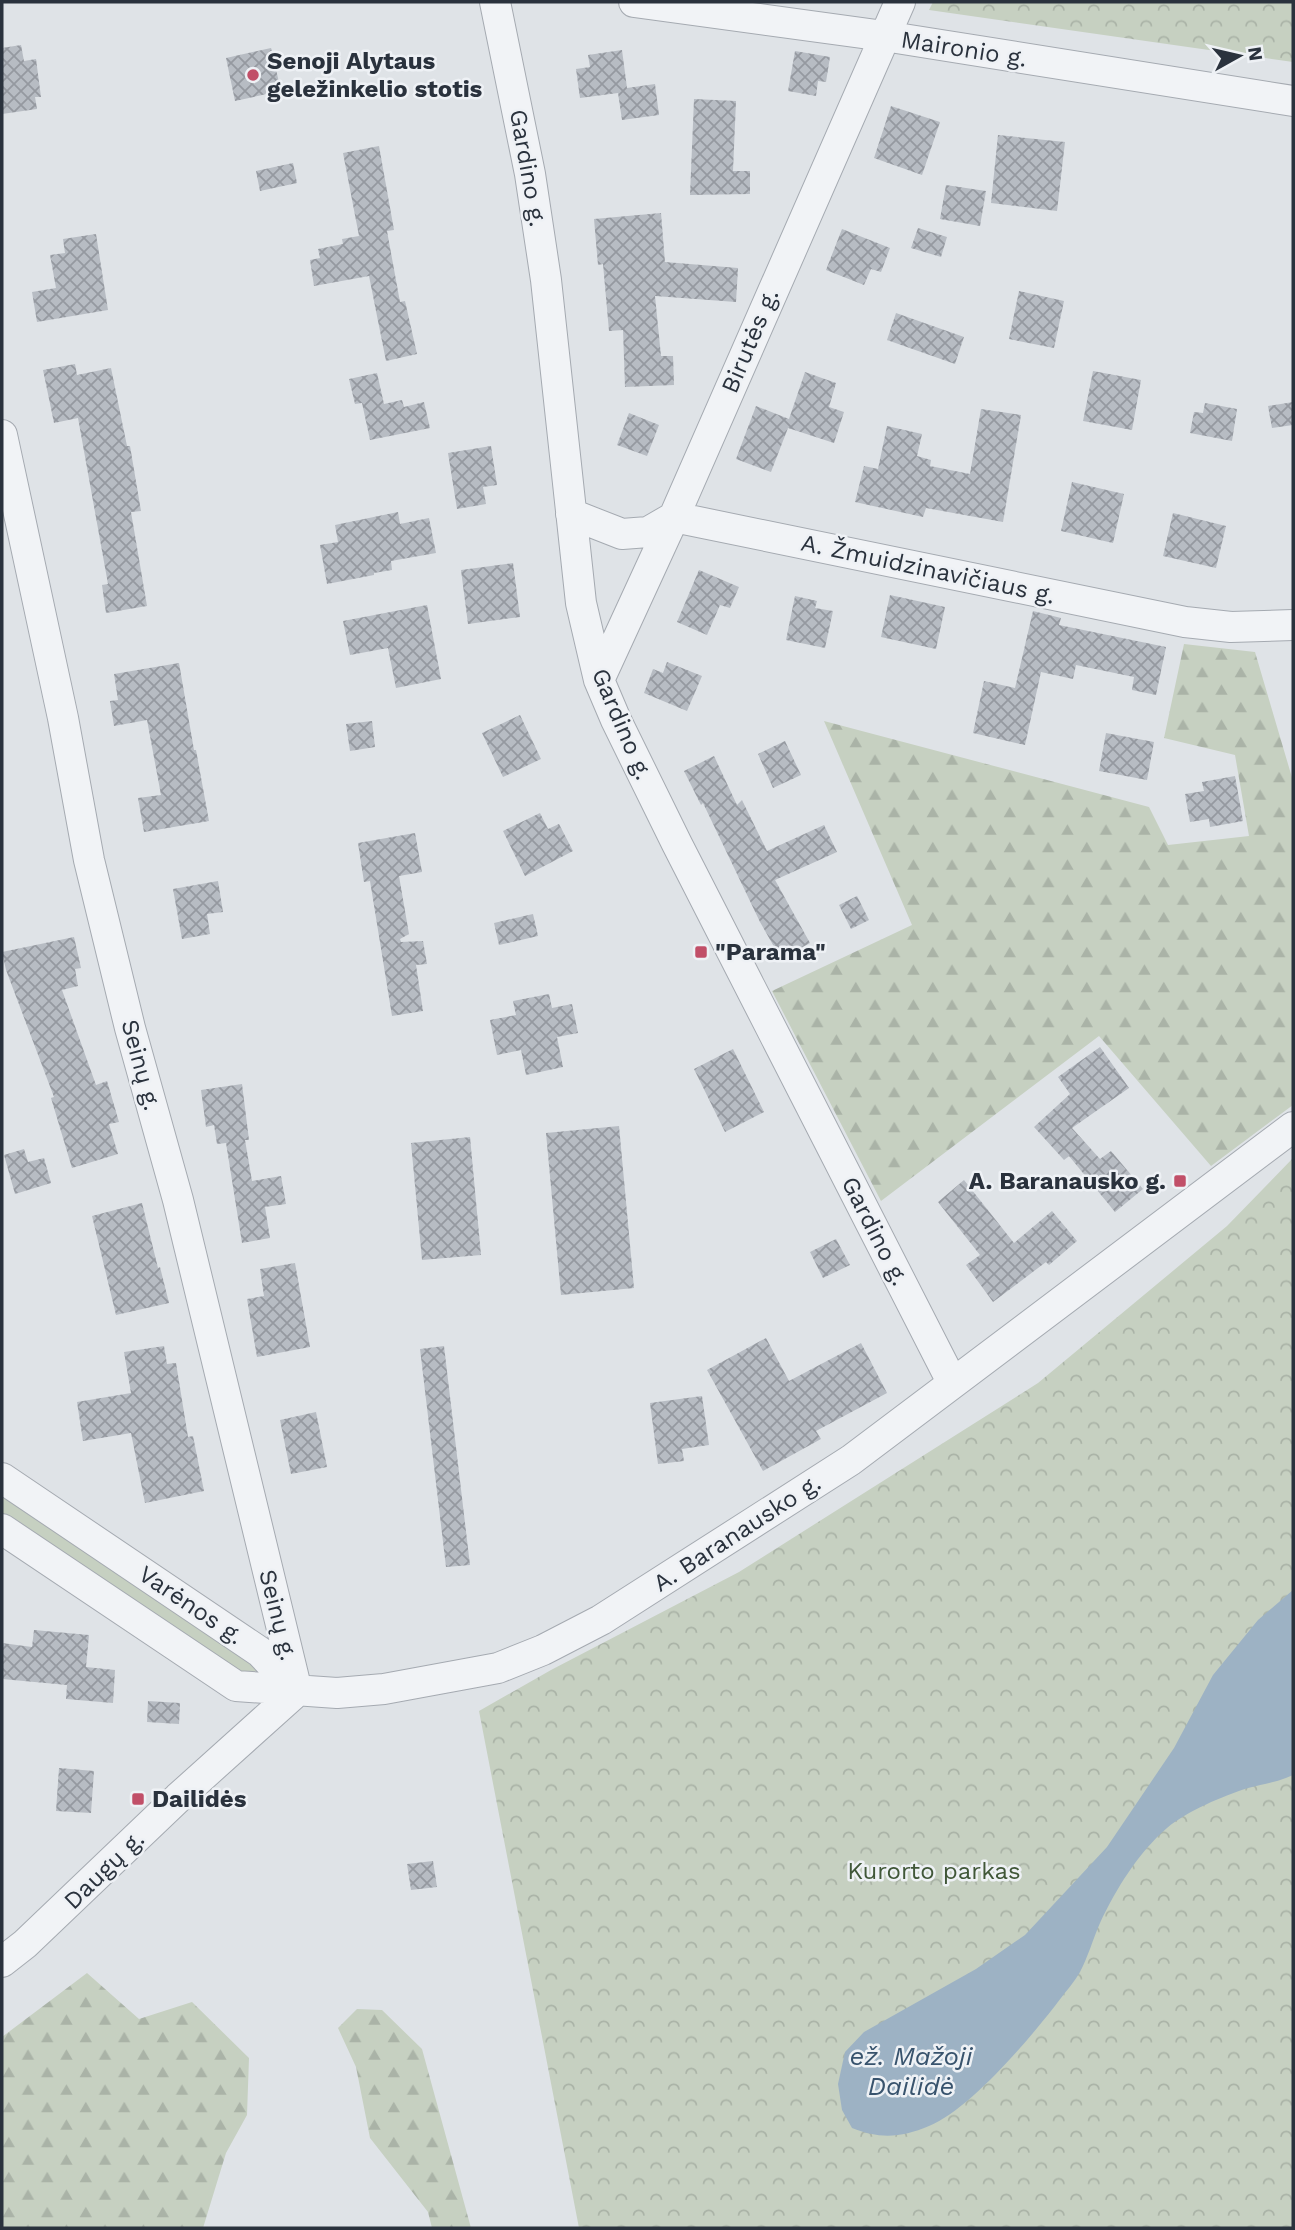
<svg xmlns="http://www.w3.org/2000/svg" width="1295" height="2230" viewBox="0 0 1295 2230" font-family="'Work Sans',sans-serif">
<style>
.grass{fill:#c6d0c1}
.forest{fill:url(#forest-firs)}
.park{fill:url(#park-crowns)}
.water{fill:#9db2c4}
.building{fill:url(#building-cross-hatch)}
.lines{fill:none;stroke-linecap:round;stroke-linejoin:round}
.minor-casing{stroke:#a5aab1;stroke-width:32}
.minor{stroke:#f1f3f6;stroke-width:30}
.poi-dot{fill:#c14f68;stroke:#eef1f5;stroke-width:2.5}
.labels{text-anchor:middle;stroke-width:5;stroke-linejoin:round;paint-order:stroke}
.street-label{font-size:24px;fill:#2a323d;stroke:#eef1f5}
.poi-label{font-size:24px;font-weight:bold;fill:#2a323d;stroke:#eef1f5;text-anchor:start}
.park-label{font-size:24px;fill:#405738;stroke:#eef1f5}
.water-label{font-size:26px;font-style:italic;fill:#38536d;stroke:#eef1f5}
</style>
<defs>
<pattern id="forest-firs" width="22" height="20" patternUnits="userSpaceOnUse" patternTransform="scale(1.75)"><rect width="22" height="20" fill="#c6d0c1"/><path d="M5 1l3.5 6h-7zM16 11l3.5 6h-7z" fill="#aab3a7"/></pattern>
<pattern id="park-crowns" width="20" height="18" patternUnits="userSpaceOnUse" patternTransform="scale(1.75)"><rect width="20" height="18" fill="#c6d0c1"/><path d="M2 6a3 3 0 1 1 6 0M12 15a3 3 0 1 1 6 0" fill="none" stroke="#aab3a7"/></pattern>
<pattern id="building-cross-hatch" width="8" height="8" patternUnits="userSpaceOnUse" patternTransform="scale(1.75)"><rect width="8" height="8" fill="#b7bcc3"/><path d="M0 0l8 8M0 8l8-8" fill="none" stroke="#9599a0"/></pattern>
</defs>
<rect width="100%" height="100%" fill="#dfe3e7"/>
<!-- grass -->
<path class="grass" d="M2,1492L252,1659L257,1670L254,1673L242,1674L2,1513Z"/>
<!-- forest -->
<path class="forest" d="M1184,644L1255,652L1293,781V1105L1211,1166L1099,1036L881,1201L772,991L912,925L824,721L1149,807L1168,845L1249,836L1235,755L1164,738Z
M87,1973L139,2019L192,2002L249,2058L247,2115L226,2153L203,2228H2V2037Z
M357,2009L382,2010L422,2049L471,2228H432L428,2212L370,2138L356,2067L338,2028Z"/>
<!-- park -->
<path class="park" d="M933,2H1293V62L929,10Z
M1293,1158V2228H579L479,1711L551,1670L739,1572L1038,1383L1227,1226Z"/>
<!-- water -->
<path class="water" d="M1293,1590V1775C1278,1782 1264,1784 1248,1788C1223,1796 1187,1811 1167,1828C1138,1853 1116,1889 1100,1923C1093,1939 1088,1957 1080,1972C1075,1981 1067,1990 1061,1998C1033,2035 971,2109 929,2126C901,2138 879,2139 852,2128L842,2110L838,2084L845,2052L864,2032L976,1969L1025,1935L1107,1847L1174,1748L1213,1675L1258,1620Z"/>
<!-- building -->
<path class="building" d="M21,45L24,61L36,59L41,97H35L37,109L2,114V48Z
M271,48L281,91L235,101L226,58Z
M622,50L627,88L655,84L659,115L622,120L618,93L580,98L576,69L590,67L588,55Z
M795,51L830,57L826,82L818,81L816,96L788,91Z
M694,99L736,101L733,171H750V194L690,195Z
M891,106L940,122L922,175L874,158Z
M998,135L1065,142L1057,211L991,203Z
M379,146L394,230L387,231L400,302L405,301L417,354L386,361L369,276L314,286L310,260L320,258L318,249L343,244L342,239L359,236L343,153Z
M293,163L297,183L260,191L256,171Z
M946,185L986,191L980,226L940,219Z
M661,213L665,262L738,268L736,302L655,296L661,356H673L674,385L625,387L623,330L609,331L603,264L598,265L594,219Z
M918,228L947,237L941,257L911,248Z
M842,229L890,248L881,272L871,269L864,285L826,270Z
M96,234L108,310L37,322L32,292L56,288L50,255L65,253L63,239Z
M1019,291L1064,301L1054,348L1009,339Z
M896,313L964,337L955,364L887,340Z
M75,364L77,375L111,368L127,446H130L141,511L131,512L147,606L106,613L102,585L108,584L78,418L54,423L43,370Z
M1093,371L1141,380L1132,430L1083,421Z
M805,372L836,383L829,407L844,412L834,443L788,428L771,472L736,459L756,406L789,419Z
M377,373L384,404L402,400L404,407L424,402L430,428L370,440L362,403L355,404L349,379Z
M1293,402V425L1272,428L1268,406Z
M1205,403L1237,409L1232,441L1190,433L1194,412L1203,413Z
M981,409L1021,415L1003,522L926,508L923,517L855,502L864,466L878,469L887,426L922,434L917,456L931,460L930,466L970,474Z
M629,413L659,425L647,456L617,445Z
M491,446L497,485L483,487L486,504L457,509L448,453Z
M1072,482L1124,494L1113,543L1061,531Z
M398,512L400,524L429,518L436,553L391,561L392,570L374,573V575L327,584L320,545L338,542L335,525Z
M1173,513L1226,526L1216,568L1163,556Z
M513,563L520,617L468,624L461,570Z
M699,570L739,587L730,608L720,605L707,635L677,622Z
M890,595L945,607L936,649L881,637Z
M795,596L817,601L815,608L833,611L825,648L786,640Z
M427,605L441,679L396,688L388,648L350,655L343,621Z
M1033,611L1061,618L1059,625L1166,647L1156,695L1132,690L1134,677L1076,665L1073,679L1041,672L1025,745L973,733L984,681L1015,688Z
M667,662L702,676L687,711L644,693L653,669L663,673Z
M179,663L194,750H196L209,821L144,832L138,798L161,795L147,720L114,726L110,701L118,700L114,674Z
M520,715L541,759L503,777L482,733Z
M372,721L375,747L350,751L346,724Z
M1106,733L1154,742L1147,780L1099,771Z
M785,741L801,775L773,788L758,754Z
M714,756L737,805L742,800L767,851L824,825L837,852L775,880L810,943L781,959L760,922L703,803L701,805L684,771Z
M1235,776L1243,821L1210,827L1209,819L1190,822L1185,794L1204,791L1202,782Z
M540,813L548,829L559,824L573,851L525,876L503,831Z
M415,833L422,872L399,876L409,934L400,939L401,942L423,941L427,964L416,965L423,1011L392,1016L370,881L364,882L358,843Z
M218,881L223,912L207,914L210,934L182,939L173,889Z
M857,896L869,920L851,929L839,905Z
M533,914L538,936L499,945L494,923Z
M74,937L81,968L75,969L78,986L62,990L96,1085L107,1081L119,1122L109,1124L118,1154L72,1168L51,1098L54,1097L6,970L2,952Z
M549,994L552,1008L572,1004L578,1033L557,1037L563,1067L526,1075L521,1050L497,1055L490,1020L516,1015L513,1001Z
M1100,1047L1129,1088L1072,1128L1100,1159L1111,1151L1143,1189L1115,1212L1069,1156L1064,1160L1034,1127L1070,1094L1058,1077Z
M733,1049L764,1112L725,1132L694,1069Z
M242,1084L249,1140H245L252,1181L281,1176L286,1204L265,1207L270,1238L242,1243L226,1143L217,1144L214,1125L206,1127L201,1090Z
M619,1126L634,1288L561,1295L546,1133Z
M470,1137L481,1255L422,1260L411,1143Z
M24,1149L28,1162L44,1158L51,1183L15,1194L4,1155Z
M964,1180L1014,1243L1052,1211L1077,1241L1049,1265L1046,1262L993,1302L966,1265L980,1255L938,1202Z
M142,1203L158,1268L160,1267L169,1303L116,1315L92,1216Z
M836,1239L850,1265L823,1278L810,1252Z
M295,1263L310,1347L257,1357L247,1299L264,1296L260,1269Z
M766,1338L789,1381L861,1343L887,1393L816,1431L821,1439L763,1471L707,1370Z
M164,1346L167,1364L176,1363L188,1437L193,1436L204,1491L145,1503L131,1433L83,1441L77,1402L131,1393L124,1352Z
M444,1346L470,1565L446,1567L420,1349Z
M702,1396L709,1445L682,1449L684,1461L658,1464L650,1403Z
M316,1412L327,1467L291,1474L280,1420Z
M34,1630L89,1635L86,1667L115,1670L113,1703L66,1699L67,1685L2,1679V1643L32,1647Z
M148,1701L180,1703L179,1724L147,1722Z
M59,1768L94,1771L91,1813L56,1811Z
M433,1861L437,1887L411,1890L407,1864Z"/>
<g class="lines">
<defs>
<path id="minor" d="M495,2L530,174L546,280L581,603L599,680L616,720L677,844L952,1382
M634,2L884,36L1293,101
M2,435L63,718L89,860L130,1028L178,1200L297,1691
M571,514L622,534L648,532L674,517L1185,622L1231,627L1293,625
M599,680L674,517L900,2
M2,1478L260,1652L294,1688
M2,1529L236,1686L337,1693L384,1689L498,1668L543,1650L601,1620L851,1460L1293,1127
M2,1962L25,1944L178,1798L297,1691"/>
</defs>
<!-- minor casing -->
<use href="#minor" class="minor-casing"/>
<!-- minor -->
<use href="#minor" class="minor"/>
</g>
<!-- markers -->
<g class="poi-dot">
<circle cx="253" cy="75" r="7"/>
<rect x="694" y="945" width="14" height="14" rx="3.5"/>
<rect x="1173" y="1174" width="14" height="14" rx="3.5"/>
<rect x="131" y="1792" width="14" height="14" rx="3.5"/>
</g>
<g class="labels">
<!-- street labels -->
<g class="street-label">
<text transform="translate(964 49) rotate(9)" y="8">Maironio g.</text>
<text transform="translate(528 168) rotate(80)" y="8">Gardino g.</text>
<text transform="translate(750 341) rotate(-67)" y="8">Birutės g.</text>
<text transform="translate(928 569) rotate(12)" y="8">A. Žmuidzinavičiaus g.</text>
<text transform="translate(622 724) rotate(67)" y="8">Gardino g.</text>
<text transform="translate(141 1065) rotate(75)" y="8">Seinų g.</text>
<text transform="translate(875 1231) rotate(63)" y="8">Gardino g.</text>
<text transform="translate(737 1533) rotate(-33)" y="8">A. Baranausko g.</text>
<text transform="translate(191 1605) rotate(34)" y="8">Varėnos g.</text>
<text transform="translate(278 1615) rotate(76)" y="8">Seinų g.</text>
<text transform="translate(104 1870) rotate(-44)" y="8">Daugų g.</text>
</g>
<!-- poi labels -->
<g class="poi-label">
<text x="267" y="69">Senoji Alytaus<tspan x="267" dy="28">geležinkelio stotis</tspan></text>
<text x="715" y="960">"Parama"</text>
<text x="1166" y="1189" text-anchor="end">A. Baranausko g.</text>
<text x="152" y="1807">Dailidės</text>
</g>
<!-- park labels -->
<g class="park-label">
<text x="934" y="1879">Kurorto parkas</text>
</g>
<!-- water labels -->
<g class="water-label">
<text x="911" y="2065">ež. Mažoji<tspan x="911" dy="30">Dailidė</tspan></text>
</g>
</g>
<!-- border -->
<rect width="1295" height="2230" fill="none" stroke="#2a323d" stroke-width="7"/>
<!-- north arrow -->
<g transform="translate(1239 56) rotate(82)" stroke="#eef1f5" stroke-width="5" paint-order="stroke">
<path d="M0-5L12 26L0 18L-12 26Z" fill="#2a323d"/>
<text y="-10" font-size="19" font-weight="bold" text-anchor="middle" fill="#2a323d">N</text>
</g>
</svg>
